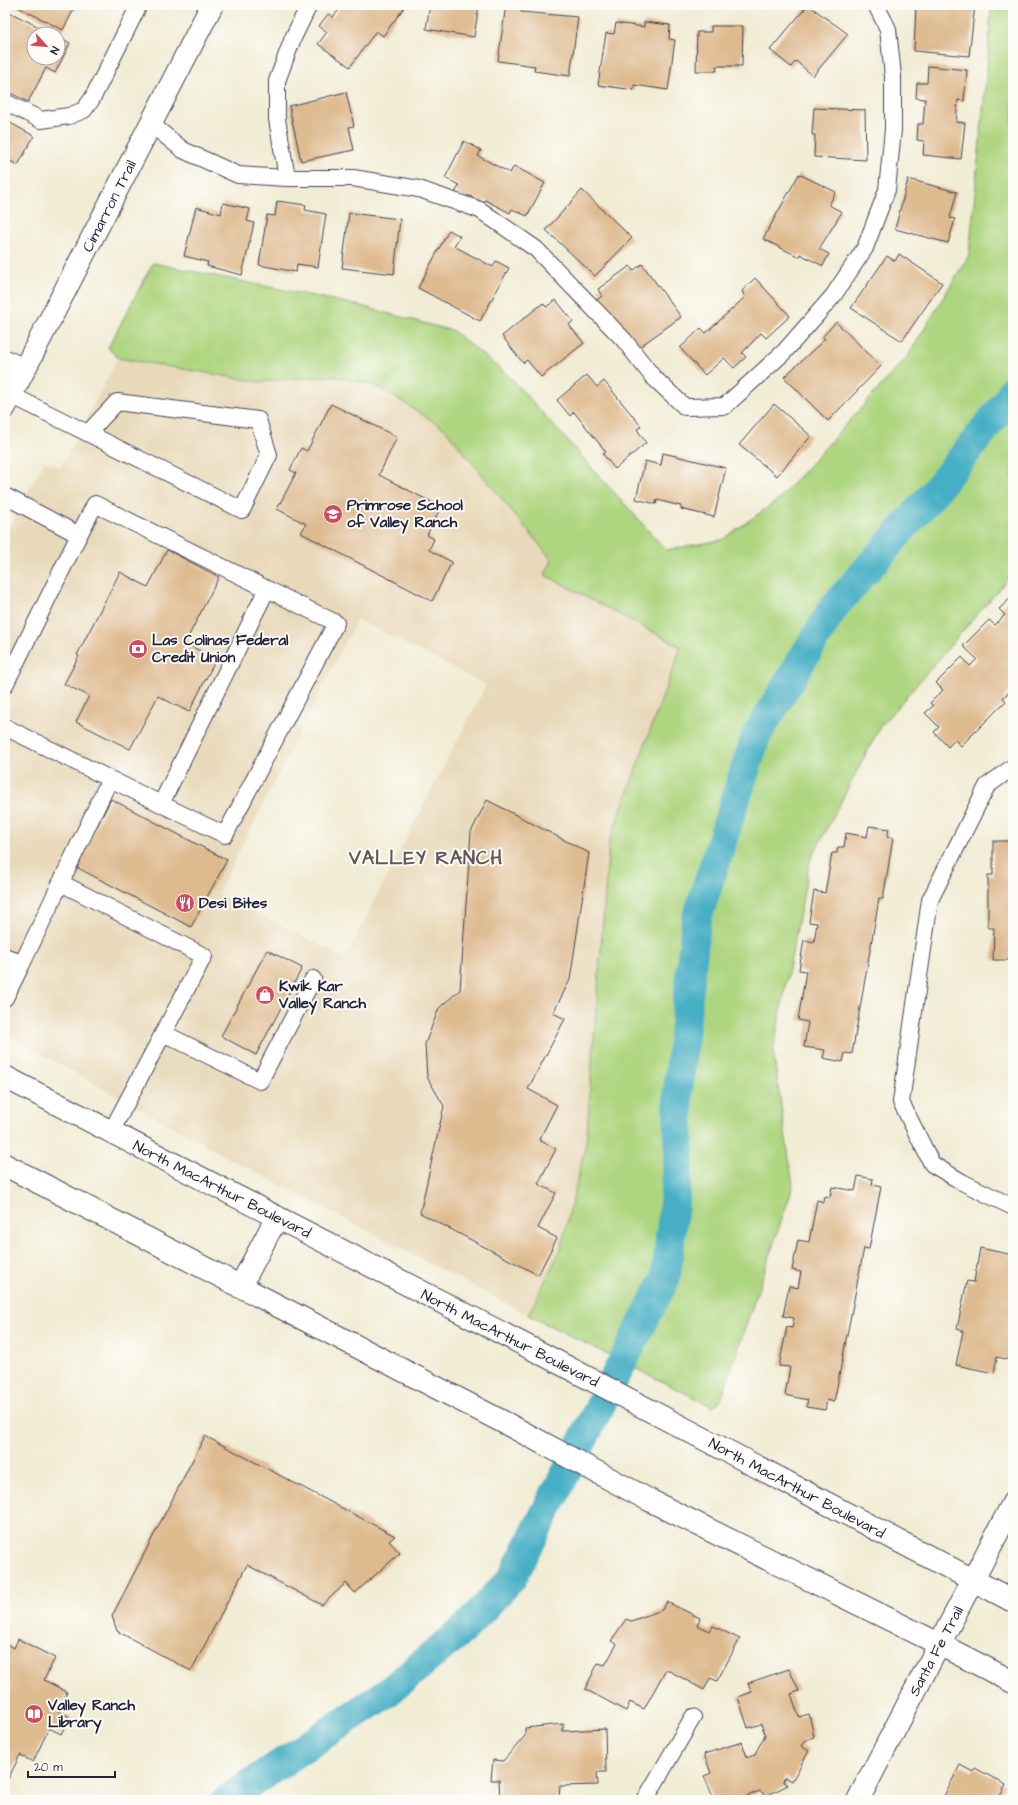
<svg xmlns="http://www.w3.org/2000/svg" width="1018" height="1805" viewBox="0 0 1018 1805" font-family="'Architects Daughter',sans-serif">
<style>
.built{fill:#e8d9ba;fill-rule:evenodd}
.green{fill:#aed57f;stroke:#687c5d}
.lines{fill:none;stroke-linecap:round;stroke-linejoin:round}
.canal{stroke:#46afc5;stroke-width:30}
.building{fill:#deba8f}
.lane-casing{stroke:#414052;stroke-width:18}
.street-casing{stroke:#414052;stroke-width:24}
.secondary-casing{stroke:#414052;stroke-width:24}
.lane{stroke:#fff;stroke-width:16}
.street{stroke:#fff;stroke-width:22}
.secondary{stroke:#fff;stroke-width:22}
.labels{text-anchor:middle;stroke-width:4;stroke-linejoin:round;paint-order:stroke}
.street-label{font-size:15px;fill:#22223b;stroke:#fdfcf7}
.poi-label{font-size:15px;font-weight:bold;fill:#22223b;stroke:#fdfcf7;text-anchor:start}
.district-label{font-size:19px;font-weight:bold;letter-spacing:1px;fill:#645758;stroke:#fdfcf7}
</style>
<rect width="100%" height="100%" fill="#fdfcf7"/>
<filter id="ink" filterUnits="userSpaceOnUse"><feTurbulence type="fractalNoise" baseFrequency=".025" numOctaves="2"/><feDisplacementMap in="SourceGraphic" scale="8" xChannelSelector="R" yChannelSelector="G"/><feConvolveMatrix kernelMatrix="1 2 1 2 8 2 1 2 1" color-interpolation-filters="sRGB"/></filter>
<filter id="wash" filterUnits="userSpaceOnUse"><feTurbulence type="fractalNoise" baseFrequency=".012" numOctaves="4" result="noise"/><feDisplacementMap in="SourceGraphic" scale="16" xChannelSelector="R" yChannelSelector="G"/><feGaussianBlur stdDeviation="0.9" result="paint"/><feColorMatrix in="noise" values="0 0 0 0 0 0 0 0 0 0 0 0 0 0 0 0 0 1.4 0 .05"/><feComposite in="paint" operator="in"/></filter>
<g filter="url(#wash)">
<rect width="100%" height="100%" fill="#f1ecd4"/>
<!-- built -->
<path class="built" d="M118,358L260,382L333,376L377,386L444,428L552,561L545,575L681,647L609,842L586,1143L561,1249L528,1315L238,1163L5,1034V536L44,462L61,467ZM357,619L486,685L345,958L218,893Z"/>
<!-- green -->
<path class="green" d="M991,5H1013V573L880,727L810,861L773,1051L793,1186L721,1400L713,1407L528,1315L561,1249L586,1143L609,842L681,647L545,575L552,560L444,428L377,386L333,376L260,382L118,358L108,348L153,263L357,305L453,331L510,377L666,550L722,540L778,500L908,356L969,255L988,57Z"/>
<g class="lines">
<!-- canal -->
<path class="canal" d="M226,1800L388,1692L465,1628L512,1578L666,1277L679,1155L678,1091L696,921L756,736L834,607L932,495L1007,401L1013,389"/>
</g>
<g id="blocks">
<!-- building -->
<path class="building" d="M14,5H76L63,30Z
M343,5H406L383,36L376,31L350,67L318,44L327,32L319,26L328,14L333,17Z
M430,5H479L474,37L426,29Z
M506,5H522L521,12L578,17L570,76L534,71L535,66L498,61Z
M808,5L848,34L813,76L796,61L791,67L770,50Z
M916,5H975L969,56L914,51Z
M5,10L53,34H34V58H58V36L70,43L55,73L46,68L28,102L5,90Z
M644,22L670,25L669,39L675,40L668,90L634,85V90L598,85L606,33L614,34L616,23L644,27Z
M711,26H743L742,66H716L717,71H696L697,32H711Z
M928,66L967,70L964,101L958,100L956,122L965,123L961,159L923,155L924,141L917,140L918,124H923L925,99L916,98L917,83H927Z
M346,92L354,126L349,127L354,150L301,161L289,106Z
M814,108L865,110L866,160L814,157L815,135H812Z
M5,120L34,136L18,165L8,160L5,166Z
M464,141L481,150L478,156L510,173L514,166L545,183L527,216L512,209L510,213L485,200L484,203L468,195L466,199L455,193L459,185L445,178Z
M799,174L836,192L829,205L842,212L819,249L829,254L823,266L800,254L799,257L763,239Z
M908,179L957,192L950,218L955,219L948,243L895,229Z
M582,190L632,238L595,276L546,230Z
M277,201L306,205L305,210L326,214L318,267L297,264L296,272L259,265L267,215L275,216Z
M223,203L250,209L247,221L254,223L242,275L207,266L208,262L184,256L196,207L221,214Z
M349,213L400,219L394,274L342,268Z
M449,230L460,236L454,246L493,267L496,261L509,268L480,321L418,288Z
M899,254L942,283L902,341L851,308L887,256L895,261Z
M642,264L681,317L638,348L630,344L597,300L602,296L598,289L630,266L633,271Z
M755,278L790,316L766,338L761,333L742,353L746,357L734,368L724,358L705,375L680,348L701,328L706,333L745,297L742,291Z
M556,300L573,321L569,325L584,343L541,377L527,360L523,363L502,336L543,303L546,307Z
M836,322L881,366L828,421L784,377L825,339L822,337Z
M587,375L597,387L604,381L641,426L637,429L646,443L615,469L603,454L606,452L574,412L570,416L557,400Z
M331,404L397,437L379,475L441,507L427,535L434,539L429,550L452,562L432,601L301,533L306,524L277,509L296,473L290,470L301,448L307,451Z
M774,404L811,436L777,476L739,445Z
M663,453L726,468L714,517L681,509V506L657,500L656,504L636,499L645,461L661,465Z
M167,550L219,577L185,643L216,659L189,712L158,696L130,749L76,722L89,696L64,684L79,656L77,655L120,572L148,587Z
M1013,596V688L1003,698L1006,701L961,746L955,740L948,747L934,732L939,727L925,713L933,706L930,703L943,690L936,683L962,657L970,666L977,659L963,646L989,620L995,625L1005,615L999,609Z
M111,799L227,860L191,927L76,867Z
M487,800L589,853L570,980L553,1013L565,1019L528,1089L557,1105L539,1140L556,1149L538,1184L556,1193L538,1228L557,1238L538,1275L420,1213L444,1106L427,1077L425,1044L439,1008L460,990L471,832Z
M869,826L889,829L887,837L893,838L883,899H879L852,1054L845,1053L843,1062L823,1058L825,1050L804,1047L808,1022L798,1020L806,971L799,970L804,940L814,942L817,923L809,922L814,891L825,893L832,853H837L838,847H844L846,833L867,837Z
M993,841H1013V960H993L994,928H988V875H993Z
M267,950L302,968L256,1055L221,1036Z
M858,1176L873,1179L872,1185L881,1187L869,1249L864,1248L834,1402L827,1400L825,1410L806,1407L808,1400L785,1395L790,1367L779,1366L787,1327L792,1328L794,1318L783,1316L789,1286L798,1288L801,1272L792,1270L798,1240L809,1242L817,1200L823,1202L824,1196L830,1197L832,1187L855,1191Z
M980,1248L1013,1255V1343L1010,1360L997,1357L994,1373L956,1365L963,1331L957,1329L967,1281L974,1282Z
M205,1436L395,1536L389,1541L400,1553L355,1593L346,1583L322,1605L247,1565L191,1671L117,1631L112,1616Z
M667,1602L700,1618L697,1625L710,1631L713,1626L740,1639L717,1681L710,1678L704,1690L666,1669L644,1709L630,1702L626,1711L585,1689L598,1663L605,1665L617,1644L611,1641L626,1619L631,1621L662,1610Z
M18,1639L55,1658L44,1680L67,1692L58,1711L70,1717L61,1734L49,1728L33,1762L20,1755L5,1785V1643L14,1648Z
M789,1669L799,1691L791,1694L799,1717L809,1714L814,1737L804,1741L801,1746L809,1751L792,1781L785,1777L783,1782L788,1785L766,1796L760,1791L737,1800H714L704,1776L711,1773L704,1754L742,1742L747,1757L755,1754L765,1735L761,1724L748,1728L738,1697L752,1692L748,1683Z
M563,1724V1731L605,1729L606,1772H597L598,1785L560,1786L559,1797L555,1796V1800H500L499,1780H491L493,1760L503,1761L525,1736V1728Z
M960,1765L973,1772L975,1768L1006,1785L998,1800H942Z"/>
</g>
</g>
<g filter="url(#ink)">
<use href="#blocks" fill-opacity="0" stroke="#414052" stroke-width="1"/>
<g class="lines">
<defs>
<path id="lane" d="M5,102L41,120L69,116L84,110L92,99L139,5
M151,124L183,150L238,175L287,178H353L419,189L480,210L536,249L624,340L653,377L685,407L725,406L784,352L833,296L865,248L887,190L893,129V76L888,29L876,5
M287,178L277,119V81L293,38L309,5
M11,395L242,510L269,455L258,420L117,402L88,433
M5,496L79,535L5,685
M79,535L95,504L267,589L161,804L110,779
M5,727L110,779L22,964
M1013,767L987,786L930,900L901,1102L932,1164L962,1182L1013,1207
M161,804L225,835L336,623L267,589
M61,883L204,956L111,1132
M5,956L22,964L5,998
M163,1033L260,1081L313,979
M645,1800L693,1717"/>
<path id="street" d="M5,361L24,370"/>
<path id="secondary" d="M5,407L212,5
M5,1077L548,1357L1013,1601
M5,1165L509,1425L649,1500L939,1644L1013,1682
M240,1287L277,1217
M858,1800L1013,1503"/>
</defs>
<!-- lane casing -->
<use href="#lane" class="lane-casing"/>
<!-- street casing -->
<use href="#street" class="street-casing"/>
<!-- secondary casing -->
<use href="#secondary" class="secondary-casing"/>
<!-- lane -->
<use href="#lane" class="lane"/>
<!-- street -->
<use href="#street" class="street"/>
<!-- secondary -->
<use href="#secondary" class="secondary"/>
</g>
</g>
<!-- icons -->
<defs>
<symbol id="school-disc" viewBox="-11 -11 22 22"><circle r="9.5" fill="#d1495b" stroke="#fdfcf7"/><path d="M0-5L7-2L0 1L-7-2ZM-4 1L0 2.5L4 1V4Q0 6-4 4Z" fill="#fff"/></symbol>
<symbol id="bank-disc" viewBox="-11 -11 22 22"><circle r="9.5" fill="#d1495b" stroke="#fdfcf7"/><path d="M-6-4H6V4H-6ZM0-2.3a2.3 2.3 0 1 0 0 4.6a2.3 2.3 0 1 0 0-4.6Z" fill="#fff"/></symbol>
<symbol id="restaurant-disc" viewBox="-11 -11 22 22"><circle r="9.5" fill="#d1495b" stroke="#fdfcf7"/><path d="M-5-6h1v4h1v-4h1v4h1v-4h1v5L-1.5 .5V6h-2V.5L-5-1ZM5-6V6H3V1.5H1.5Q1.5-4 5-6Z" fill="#fff"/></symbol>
<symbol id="shop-disc" viewBox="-11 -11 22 22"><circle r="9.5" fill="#d1495b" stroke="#fdfcf7"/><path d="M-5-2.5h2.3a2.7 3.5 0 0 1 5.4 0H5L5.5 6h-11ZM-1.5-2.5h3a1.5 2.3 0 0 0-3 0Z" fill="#fff"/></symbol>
<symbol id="library-disc" viewBox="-11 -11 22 22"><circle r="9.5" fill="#d1495b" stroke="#fdfcf7"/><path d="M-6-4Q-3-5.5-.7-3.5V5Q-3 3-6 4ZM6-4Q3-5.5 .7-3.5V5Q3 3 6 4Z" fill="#fff"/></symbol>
</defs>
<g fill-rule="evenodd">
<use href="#school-disc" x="322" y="503" width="22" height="22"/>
<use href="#bank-disc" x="127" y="638" width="22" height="22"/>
<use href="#restaurant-disc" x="174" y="892" width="22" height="22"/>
<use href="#shop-disc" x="254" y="984" width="22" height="22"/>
<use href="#library-disc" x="23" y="1703" width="22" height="22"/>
</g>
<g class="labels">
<!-- street labels -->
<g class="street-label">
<text transform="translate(109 206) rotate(-63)" y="5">Cimarron Trail</text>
<text transform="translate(222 1189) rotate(27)" y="5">North MacArthur Boulevard</text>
<text transform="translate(510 1338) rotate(27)" y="5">North MacArthur Boulevard</text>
<text transform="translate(797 1488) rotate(28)" y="5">North MacArthur Boulevard</text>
<text transform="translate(936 1651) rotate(-62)" y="5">Santa Fe Trail</text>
</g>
<!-- poi labels -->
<g class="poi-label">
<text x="347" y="510">Primrose School<tspan x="347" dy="17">of Valley Ranch</tspan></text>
<text x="152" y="645">Las Colinas Federal<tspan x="152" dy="17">Credit Union</tspan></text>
<text x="199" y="908">Desi Bites</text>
<text x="279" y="991">Kwik Kar<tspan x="279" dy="17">Valley Ranch</tspan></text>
<text x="48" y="1710">Valley Ranch<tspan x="48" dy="17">Library</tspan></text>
</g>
<!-- district labels -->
<g class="district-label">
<text x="426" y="864">VALLEY RANCH</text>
</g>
</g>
<!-- margin -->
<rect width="1018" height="1805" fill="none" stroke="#fdfcf7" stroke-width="20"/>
<!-- north arrow -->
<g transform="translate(46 46) rotate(117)"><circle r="19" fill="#fdfcf7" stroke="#a5a5ac"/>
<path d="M0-3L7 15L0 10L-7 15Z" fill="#d1495b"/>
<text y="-6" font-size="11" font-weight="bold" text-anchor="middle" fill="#22223b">N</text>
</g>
<!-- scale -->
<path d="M28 1771v6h87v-6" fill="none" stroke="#22223b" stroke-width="2"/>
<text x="34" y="1771" font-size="12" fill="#22223b" stroke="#fdfcf7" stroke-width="3" paint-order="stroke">20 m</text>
</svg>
